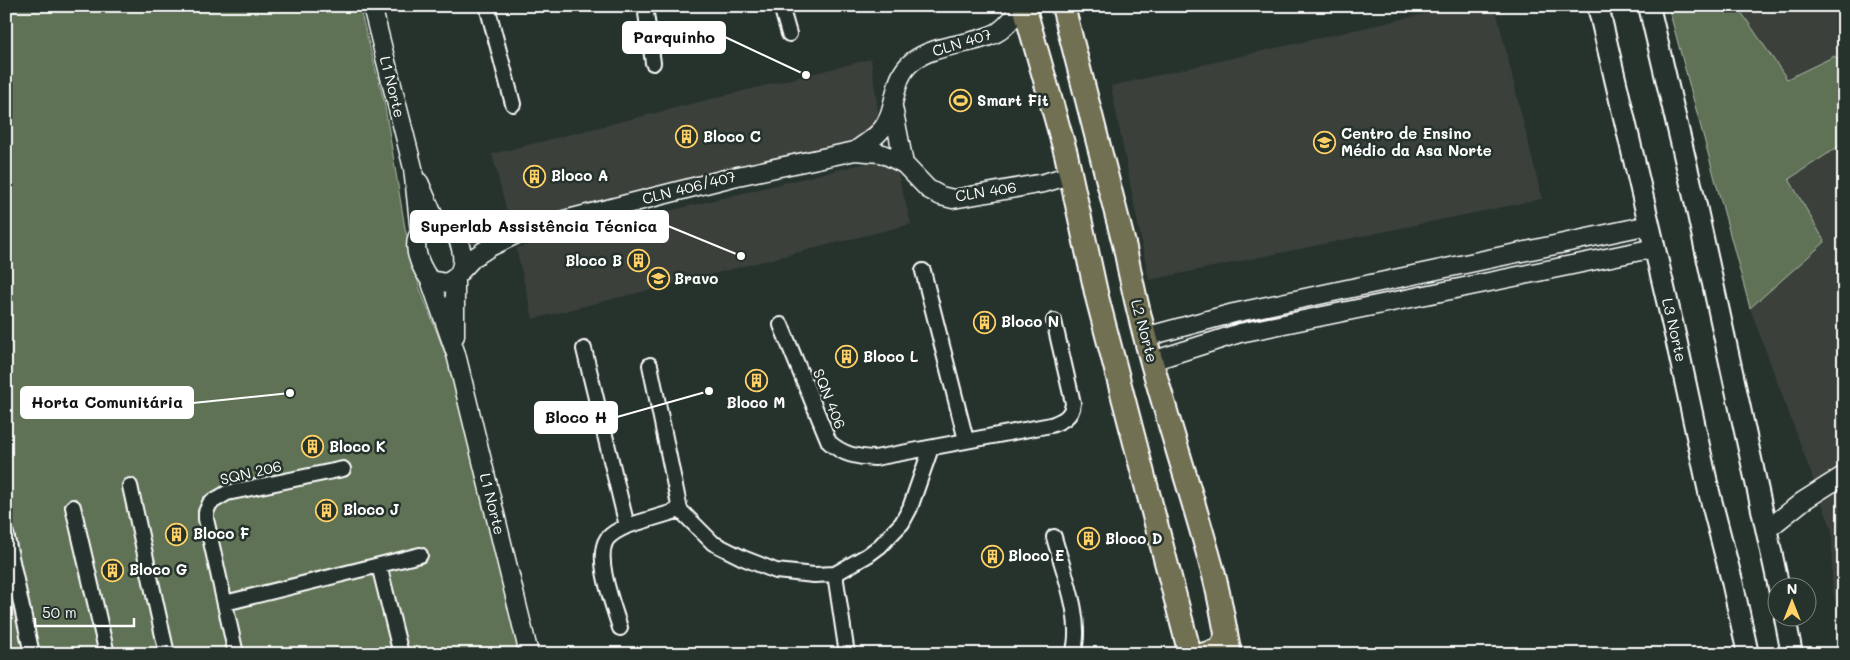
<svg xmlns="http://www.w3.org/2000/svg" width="1850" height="660" viewBox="0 0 1850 660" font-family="Mali,sans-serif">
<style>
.built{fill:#3b403a}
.green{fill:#5e7255;stroke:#aeb8aa}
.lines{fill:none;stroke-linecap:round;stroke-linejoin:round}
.minor-casing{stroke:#fff;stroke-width:18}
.tertiary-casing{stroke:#fff;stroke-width:21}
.secondary-casing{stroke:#fff;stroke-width:24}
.primary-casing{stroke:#fff;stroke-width:26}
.minor{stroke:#26332d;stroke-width:14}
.tertiary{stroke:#26332d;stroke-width:18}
.secondary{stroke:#26332d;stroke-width:20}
.primary{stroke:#716f52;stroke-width:22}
.labels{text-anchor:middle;stroke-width:5;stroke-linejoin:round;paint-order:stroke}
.street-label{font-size:15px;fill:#fff;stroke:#26332d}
.poi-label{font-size:15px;font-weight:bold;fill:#fff;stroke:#26332d;text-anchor:start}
.leader{fill:none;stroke:#fff;stroke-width:2}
.callout-dot{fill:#fff;stroke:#26332d;stroke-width:2}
.callout{fill:#fff;stroke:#fff;stroke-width:2}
.callout-label{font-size:16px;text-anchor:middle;font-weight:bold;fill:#111}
</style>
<rect width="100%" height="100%" fill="#26332d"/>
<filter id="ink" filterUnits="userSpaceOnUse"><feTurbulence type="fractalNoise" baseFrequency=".02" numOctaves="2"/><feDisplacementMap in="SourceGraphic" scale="10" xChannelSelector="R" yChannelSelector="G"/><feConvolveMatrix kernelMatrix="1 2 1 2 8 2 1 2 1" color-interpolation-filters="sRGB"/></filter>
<g filter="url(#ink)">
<!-- built -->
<path class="built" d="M1459,6H1495L1542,199L1149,280L1111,86Z
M1685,6H1844V654L1832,585V530L1750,308Z
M871,59L880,126L862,140L582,212L511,227L492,154Z
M871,162L896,166L911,224L533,319L516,248Z"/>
<!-- green -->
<path class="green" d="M6,6H359L384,101L405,228L419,286L452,372L523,654H6Z
M1668,6H1737L1787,79L1835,56L1844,67V143L1789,179L1825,242L1750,308Z"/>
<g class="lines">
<defs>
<path id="minor" d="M487,6L513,104
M645,6L653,63
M781,6L789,34
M923,271L966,440
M781,325L829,442C843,455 857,457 875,458L1051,425C1062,421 1072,417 1073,403L1054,321
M584,349L627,526
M650,365L680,510L713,543L743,558L776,571L814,575L835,574L868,555L880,546L902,523L910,508L931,448
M130,486L167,654
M73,507L107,654
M6,534L32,654
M1054,537C1063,571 1084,620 1073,654
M379,565L401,654
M835,574L847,654
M225,603L420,555
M620,628C614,607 594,558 607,539C612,533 620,529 627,526L680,510
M236,654L206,519V512L210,503L227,493L343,469"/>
<path id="tertiary" d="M372,6L413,168L420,232
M893,107L904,164
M855,151C866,143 880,135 886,123C897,103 893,76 913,61C936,44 966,46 992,35C1005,30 1013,17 1022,6
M419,182L437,224
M437,224C443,225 448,226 452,231C461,240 466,261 459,273C456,278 451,280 447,283L430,280C416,261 405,229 437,224Z
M453,231H517
M460,272L473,258L490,247L525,230L733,177L855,151L880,153L890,157L904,164L928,189L941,196L953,199L1044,183L1070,175
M455,278V336
M430,280L456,354L529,654
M1145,337L1234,313L1649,225
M1152,361L1240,333L1655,248
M1768,529L1803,501L1844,475"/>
<path id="secondary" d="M1598,6L1676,339L1709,492L1732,581L1748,654
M1649,6L1695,201L1779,588
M1785,618L1792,654"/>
<path id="primary" d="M1024,6L1066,154L1097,297L1190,654
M1063,6L1125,248C1145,357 1183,461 1212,568C1220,596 1224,625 1230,654
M1205,654L1220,650L1226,636"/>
</defs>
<!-- minor casing -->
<use href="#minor" class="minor-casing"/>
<!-- tertiary casing -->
<use href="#tertiary" class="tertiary-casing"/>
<!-- secondary casing -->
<use href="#secondary" class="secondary-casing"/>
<!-- primary casing -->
<use href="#primary" class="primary-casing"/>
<!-- minor -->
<use href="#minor" class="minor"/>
<!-- tertiary -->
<use href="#tertiary" class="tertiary"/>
<!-- secondary -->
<use href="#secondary" class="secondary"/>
<!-- primary -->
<use href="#primary" class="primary"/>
</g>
</g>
<!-- icons -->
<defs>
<symbol id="stadium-ring" viewBox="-11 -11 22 22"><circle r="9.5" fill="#26332d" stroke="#ffd166" stroke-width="1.5"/><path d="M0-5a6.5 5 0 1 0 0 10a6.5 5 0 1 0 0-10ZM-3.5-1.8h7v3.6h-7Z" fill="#ffd166"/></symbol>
<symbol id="building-ring" viewBox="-11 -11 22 22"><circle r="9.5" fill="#26332d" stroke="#ffd166" stroke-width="1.5"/><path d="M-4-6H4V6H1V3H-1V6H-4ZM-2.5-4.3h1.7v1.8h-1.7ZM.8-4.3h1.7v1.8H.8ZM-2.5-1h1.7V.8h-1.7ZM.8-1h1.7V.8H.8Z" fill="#ffd166"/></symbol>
<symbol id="school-ring" viewBox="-11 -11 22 22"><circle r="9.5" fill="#26332d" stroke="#ffd166" stroke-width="1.5"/><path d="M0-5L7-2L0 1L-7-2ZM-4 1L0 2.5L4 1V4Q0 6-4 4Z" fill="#ffd166"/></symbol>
</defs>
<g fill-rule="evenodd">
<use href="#stadium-ring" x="948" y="88" width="25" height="25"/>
<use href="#building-ring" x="674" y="124" width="25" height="25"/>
<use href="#school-ring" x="1312" y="130" width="25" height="25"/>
<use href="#building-ring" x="522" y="164" width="25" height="25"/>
<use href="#building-ring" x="626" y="248" width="25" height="25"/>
<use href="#school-ring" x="646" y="266" width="25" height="25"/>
<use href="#building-ring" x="972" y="310" width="25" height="25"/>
<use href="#building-ring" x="834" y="344" width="25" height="25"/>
<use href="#building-ring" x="744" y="368" width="25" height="25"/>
<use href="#building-ring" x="300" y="434" width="25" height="25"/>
<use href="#building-ring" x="314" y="498" width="25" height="25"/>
<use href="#building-ring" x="164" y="522" width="25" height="25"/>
<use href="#building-ring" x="1076" y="526" width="25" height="25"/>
<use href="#building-ring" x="980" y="544" width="25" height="25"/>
<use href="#building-ring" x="100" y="558" width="25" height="25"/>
</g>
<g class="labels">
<!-- street labels -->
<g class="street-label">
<text transform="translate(962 43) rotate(-17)" y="5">CLN 407</text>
<text transform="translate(392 87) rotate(76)" y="5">L1 Norte</text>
<text transform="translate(689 188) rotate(-14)" y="5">CLN 406/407</text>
<text transform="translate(986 192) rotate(-9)" y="5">CLN 406</text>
<text transform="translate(1674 330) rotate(77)" y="5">L3 Norte</text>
<text transform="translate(1144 331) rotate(75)" y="5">L2 Norte</text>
<text transform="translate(829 399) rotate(68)" y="5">SQN 406</text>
<text transform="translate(251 473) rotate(-13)" y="5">SQN 206</text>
<text transform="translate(492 504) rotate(76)" y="5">L1 Norte</text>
</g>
<!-- poi labels -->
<g class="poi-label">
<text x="977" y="106">Smart Fit</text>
<text x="1341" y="139">Centro de Ensino<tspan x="1341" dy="17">Médio da Asa Norte</tspan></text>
<text x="703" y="142">Bloco C</text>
<text x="551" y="181">Bloco A</text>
<text x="622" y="266" text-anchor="end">Bloco B</text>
<text x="674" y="284">Bravo</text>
<text x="1001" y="327">Bloco N</text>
<text x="863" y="362">Bloco L</text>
<text x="756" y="408" text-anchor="middle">Bloco M</text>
<text x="329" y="452">Bloco K</text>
<text x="343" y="515">Bloco J</text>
<text x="193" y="539">Bloco F</text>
<text x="1105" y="544">Bloco D</text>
<text x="1008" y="561">Bloco E</text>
<text x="129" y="575">Bloco G</text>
</g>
</g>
<!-- callouts -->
<path class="leader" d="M806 75L725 37M741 256L668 226M290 393L193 403M709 391L617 417"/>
<g class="callout-dot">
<circle cx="806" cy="75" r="5"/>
<circle cx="741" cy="256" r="5"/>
<circle cx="290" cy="393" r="5"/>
<circle cx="709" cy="391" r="5"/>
</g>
<g class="callout">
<rect x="623" y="22" width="102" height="31" rx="5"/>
<rect x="411" y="211" width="257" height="31" rx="5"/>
<rect x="21" y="387" width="172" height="31" rx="5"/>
<rect x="535" y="402" width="82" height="31" rx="5"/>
</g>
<g class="callout-label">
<text x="674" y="43">Parquinho</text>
<text x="539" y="232">Superlab Assistência Técnica</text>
<text x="107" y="408">Horta Comunitária</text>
<text x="576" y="423">Bloco H</text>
</g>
<!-- margin -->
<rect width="1850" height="660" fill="none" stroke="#26332d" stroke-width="25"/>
<rect x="12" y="12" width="1825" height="635" fill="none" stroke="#fff" stroke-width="2" filter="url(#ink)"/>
<!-- north arrow -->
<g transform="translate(1792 602)"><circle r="24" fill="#26332d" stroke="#7d8581"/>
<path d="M0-4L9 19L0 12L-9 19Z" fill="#ffd166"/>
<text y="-8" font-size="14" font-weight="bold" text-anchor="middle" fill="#ffffff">N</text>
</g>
<!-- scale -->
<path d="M35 618v8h99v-8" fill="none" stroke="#ffffff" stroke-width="2.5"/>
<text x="42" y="618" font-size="15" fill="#ffffff" stroke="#26332d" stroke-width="4" paint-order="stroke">50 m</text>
</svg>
